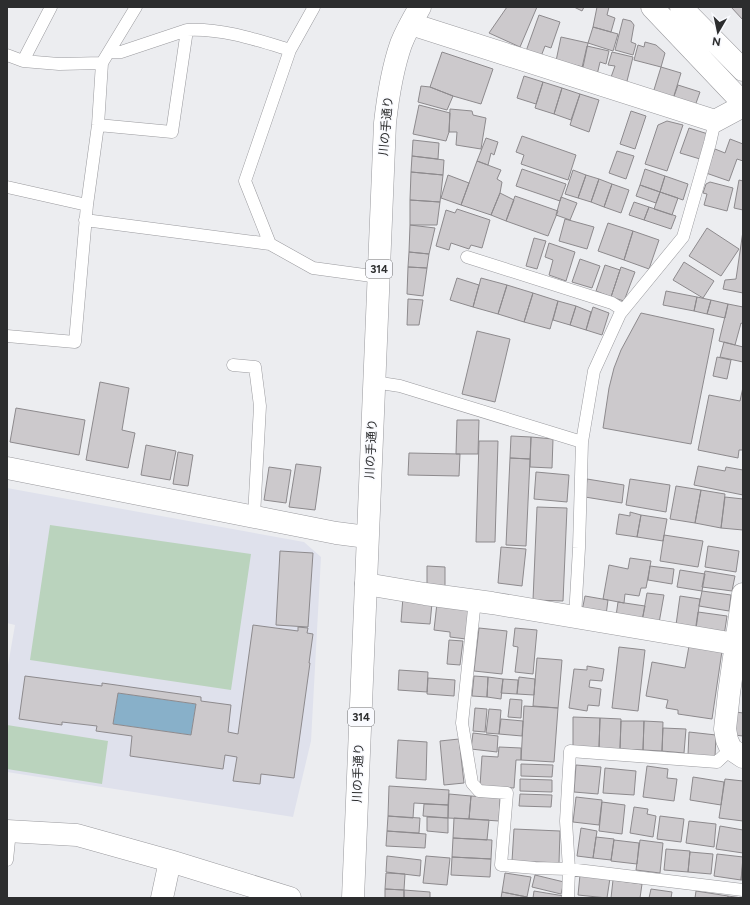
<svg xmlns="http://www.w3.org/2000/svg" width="750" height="905" viewBox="0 0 750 905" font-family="Figtree,'Noto Sans JP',sans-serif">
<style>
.built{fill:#dfe1ec}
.green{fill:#bad3bd}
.water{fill:#88b0c9}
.building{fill:#ccc9cc;stroke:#8d8a8d;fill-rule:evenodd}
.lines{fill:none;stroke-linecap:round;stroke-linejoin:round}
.lane-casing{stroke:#9a9a9e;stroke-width:13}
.street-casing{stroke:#9a9a9e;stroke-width:23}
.secondary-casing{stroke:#9a9a9e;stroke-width:23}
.primary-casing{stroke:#9a9a9e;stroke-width:23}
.lane{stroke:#fff;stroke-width:12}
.street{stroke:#fff;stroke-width:22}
.secondary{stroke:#fff;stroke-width:22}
.primary{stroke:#fff;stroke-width:22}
.labels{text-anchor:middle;stroke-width:3;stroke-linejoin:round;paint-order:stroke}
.shield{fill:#f9fafe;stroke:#6a6a6c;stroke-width:1}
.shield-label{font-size:11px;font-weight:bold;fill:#2c2d2e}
.street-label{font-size:12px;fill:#2c2d2e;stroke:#f9fafe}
</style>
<rect width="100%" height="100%" fill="#ecedf0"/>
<!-- built -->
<path class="built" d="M7,488L304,542L321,557L311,741L293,817L7,772V671L15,625L7,623V582L10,549Z"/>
<!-- green -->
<path class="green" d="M50,525L251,554L231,690L30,660Z
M7,725L108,741L102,784L7,769Z"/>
<!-- water -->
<path class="water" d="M118,693L196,704L191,735L113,724Z"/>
<!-- building -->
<path class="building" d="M507,7H537L520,47L489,33Z
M574,7H584L582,11Z
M597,7H609L607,15L615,18L611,32L593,27Z
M731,7H743V20Z
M539,15L560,22L551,48L545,46L540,59L525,54Z
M623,19L631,21L634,25L631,42L636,44L633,55L615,50Z
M593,27L618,34L613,51L588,43Z
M561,37L588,43L583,67L556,61Z
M645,42L656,45L665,53L661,67L634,60L638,45L644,47Z
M587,46L609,51L606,64L600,62L597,75L581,72Z
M442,52L493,69L481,104L453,96L430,87Z
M612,52L633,57L626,85L610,80L615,66L608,65Z
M661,67L681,73L673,99L653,93Z
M524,76L543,82L536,104L517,98Z
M543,82L562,88L554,114L535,108Z
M678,85L700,92L695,106L673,99Z
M421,86L430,87L453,96L447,110L418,102Z
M562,88L580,94L571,120L554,114Z
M580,94L599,100L589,132L570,125Z
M419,105L450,113L449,132L446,141L413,134Z
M450,109L472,111L473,115L486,118L481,149L456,145L457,132H449Z
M631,111L646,116L635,149L620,144Z
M667,121L683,125L667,171L645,164L658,125Z
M689,128L708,134L700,159L680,153Z
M522,136L576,155L568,180L521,164L524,155L516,152Z
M486,138L498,142L494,155L491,153L488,165L477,161Z
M730,139L743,144V161L737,159L729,181L706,173L715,149L725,153Z
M413,140L439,143L438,159L412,156Z
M617,151L634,156L626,179L609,173Z
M412,156L444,160L443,175L411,172Z
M477,161L501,170L497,179L502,182L500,193L491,215L461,205Z
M522,169L566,184L560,201L516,186Z
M645,169L665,176L660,192L640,185Z
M573,170L586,175L578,198L565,194Z
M411,172L443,175L440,202L410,200Z
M448,175L469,183L461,205L441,198Z
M586,175L599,179L591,202L578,198Z
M665,176L688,184L683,200L660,192Z
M599,179L612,184L604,207L591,202Z
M739,180L743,181V210L734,208Z
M710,182L733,188L727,211L704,205L707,194L703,193L706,184Z
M612,184L629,190L621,213L604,207Z
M640,185L660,192L656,203L636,196Z
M660,192L678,198L672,215L654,209Z
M500,193L514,200L506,221L491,215Z
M515,196L558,211L548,236L506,221Z
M561,197L577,203L570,220L556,215Z
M410,200L440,202L437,225H410Z
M634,202L649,207L644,220L629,215Z
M649,207L676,216L671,229L644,220Z
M457,209L490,220L482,248L471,245L469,249L451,243L449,250L436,246L446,210L455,213Z
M565,219L594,227L587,249L559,241Z
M608,223L633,231L624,260L598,251Z
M410,225L435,228L429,254L409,252Z
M707,228L739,249L721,276L689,256Z
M633,231L659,240L649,269L624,260Z
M743,231V293L723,289L725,280L736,279Z
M534,238L546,241L537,269L526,266Z
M549,243L575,252L566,281L549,275L553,260L545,257Z
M409,252L429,254L427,268L408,267Z
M580,259L600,266L592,288L572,282Z
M684,262L714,281L703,298L673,280Z
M605,265L620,270L611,297L596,291Z
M408,267L427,268L423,296L407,294Z
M621,267L635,272L624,301L611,297Z
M457,278L479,285L473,307L450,300Z
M481,278L507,285L498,314L473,307Z
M507,285L533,293L524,322L498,314Z
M666,291L697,297L694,311L663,305Z
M533,293L558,301L550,329L524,322Z
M697,297L711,300L707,314L694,311Z
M408,299L423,300L419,325H407Z
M711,300L728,304L725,318L707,314Z
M558,301L576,306L570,325L553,320Z
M728,304L743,307V324L741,323L735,345L719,341Z
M576,306L591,312L586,330L570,325Z
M593,307L609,313L602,335L586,330Z
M641,313L714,329L691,444L603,428L609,388L614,368L621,350Z
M477,331L510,339L495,402L462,394Z
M724,342L743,347V362L720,357Z
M717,357L731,360L727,379L713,376Z
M100,382L129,388L122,430L135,433L128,468L86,460Z
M743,387V450H739L738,458L698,450L709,395L740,401Z
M16,408L85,420L79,455L10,442Z
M457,420H479L478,454H456Z
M511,436L531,437L530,459L510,458Z
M531,437L553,439L552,468L530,467Z
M479,441H498L495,542H476Z
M146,445L176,451L170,480L141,475Z
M178,452L193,455L188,486L173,484Z
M409,453L460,454L459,476L408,475Z
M510,458L530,459L526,546L506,545Z
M296,464L321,467L315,510L289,507Z
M698,466L725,471L726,467L743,470V495L694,485Z
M269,467L291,470L286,503L264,500Z
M536,472L569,475L567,502L534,499Z
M587,479L624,485L622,503L585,497Z
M630,479L670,485L666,512L626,505Z
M676,486L701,490L695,523L670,519Z
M701,490L725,494L721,528L695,523Z
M725,497L743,499V530L721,528Z
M537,507L567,508L563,601L533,600Z
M630,512L641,515L637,537L616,534L619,514L630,516Z
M641,515L667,519L663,541L637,537Z
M664,535L703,541L698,567L660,561Z
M708,546L739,551L736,572L705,567Z
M501,547L526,549L522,586L498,583Z
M280,551L313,553L308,627L276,625Z
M630,558L651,561L646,588H641L639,596L625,594L624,603L603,599L609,565L628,569Z
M427,566L445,567V588H427Z
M650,566L674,569L672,584L648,580Z
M680,570L705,574L702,591L677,587Z
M705,571L735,576L732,591L702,587Z
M702,591L731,595L729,611L699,606Z
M647,593L664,595L659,623L642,621Z
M585,596L608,600L606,615L582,611Z
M680,596L700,599L696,629L676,625Z
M403,597L432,603L430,624L401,622Z
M618,602L645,606L642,621L616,616Z
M437,603L469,606L466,639L450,637V632L434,630Z
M698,612L727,616L724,636L695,632Z
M253,625L298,631V627L308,628L307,633L313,634L309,663H310L294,778L261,774L260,784L233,781L237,757L225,755L223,769L130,756L132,736L96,731L97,726L62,722V725L19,719L25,676L102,686V683L201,697V701L231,705L228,732L238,734ZM118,693L196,704L191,735L113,724Z
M479,628L507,631L502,674L474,671Z
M515,628L537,630L533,674L515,672L518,647L513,646Z
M449,640L463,641L460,665L447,664Z
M689,646L722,651L712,719L678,714V710L666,708L668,700L646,696L652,662L685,668Z
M619,647L645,650L638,711L612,708Z
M537,658L562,660L558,708L533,706Z
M587,666L604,669L602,681L590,680L589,687L601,689L599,706L588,705L587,711L569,708L574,669L587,670Z
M399,670L428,672L427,692L398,690Z
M474,676L488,677L487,697L472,696Z
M488,677L503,679L501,699L487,697Z
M519,677L535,679L534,695L517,694Z
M428,678L455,680L454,696L427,694Z
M503,679L518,680L517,694L501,693Z
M510,699L522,700L521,718L508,717Z
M524,706L558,708L554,762L521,760Z
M475,708L487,709L485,732L473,731Z
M489,709L501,710L499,734L486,733Z
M736,712L743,713V736L734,735Z
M573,717L600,718L599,748L573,747Z
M600,718L621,719L620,749L599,748Z
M501,719L523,721L522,736L499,734Z
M621,721H644L643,750L620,749Z
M644,721L663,722L662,751L643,750Z
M663,728L686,729L684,753L662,751Z
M689,732L716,735L715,757L688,755Z
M473,733L498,736L497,752L471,749Z
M459,739L464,783L444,785L440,741Z
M398,740L427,742L426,780L396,778Z
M499,747L521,748V760H516L514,788L480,786L482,756L498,757Z
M521,764L553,765L552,777L521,776Z
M576,765L601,767L598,794L574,792Z
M647,766L668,769L667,778L677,779L674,801L643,797Z
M605,768L636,771L634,795L603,793Z
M693,777L724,782L721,805L690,800Z
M520,779L552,780V792L520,791Z
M725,779L743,781V821L719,818Z
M389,786L449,790L448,805L414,803L413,818L388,816Z
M449,794L471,796L469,819L448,818Z
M520,794L552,795L551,807L519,806Z
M471,796L500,798L499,821L469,819Z
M576,797L602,800L599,825L573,822Z
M602,802L625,805L622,834L599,831Z
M424,804L448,805V818L423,816Z
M634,807L648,809L647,814L656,816L653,837L630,833Z
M388,816L420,818L419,833L387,831Z
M660,816L684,819L681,842L657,839Z
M427,817L448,818V833L427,831Z
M454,818L489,820L487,840L453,838Z
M689,821L716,824L714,847L686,843Z
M720,826L743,830V853L716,849Z
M581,828L597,831L593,858L577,856Z
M514,829L560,831L559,863L512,861Z
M387,831L426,834L425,848L386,846Z
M596,837L614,839L611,860L593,858Z
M453,838L492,840L491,859L452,857Z
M614,840L639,843L637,864L611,861Z
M640,840L663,843L660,873L636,870Z
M666,849L690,851L688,872L664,870Z
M690,852L713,854L711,874L688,872Z
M717,854L743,857L741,880L714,876Z
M387,856L421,860L420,876L386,872Z
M426,856L450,858L447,885L423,883Z
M452,857L491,859L490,877L451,875Z
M743,863V880H741Z
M386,873L405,874L404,890L385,889Z
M505,873L531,877L527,897L502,892Z
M535,875L564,882L561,894L532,887Z
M580,875L610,878L607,898L578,895Z
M613,880L642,884L640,898H611Z
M385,889L404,890V898H385Z
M651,889L672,892L671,898H649Z
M404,890L430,892V898H404Z
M534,891L564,896V898H533Z
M696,891L728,896V898H695Z
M502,892L527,897V898H501Z
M728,896L742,898H728Z"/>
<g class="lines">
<defs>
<path id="lane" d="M314,7L290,50L245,181L270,244L313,268L379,277
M109,52H121L187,30
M7,55L23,61L59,64L102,63
M23,61L51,7
M98,125L172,132L187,30C222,28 257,40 290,50
M7,187L87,205
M85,220L270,244
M467,257L612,303L623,310
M7,336L75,342L87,205L98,125L102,63L136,7
M233,365L255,367L260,406L254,516
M374,382L400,386L582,442
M475,600L462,723L472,783L479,791L507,793L501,865L535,868L569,869L743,890
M575,617L579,548L582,442L594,371L620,314L683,237L710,143L715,121
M7,860L10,831
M568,898L569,869L566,821L570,751L717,762L731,749"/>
<path id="street" d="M411,24L715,121L743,106
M366,584L425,594L492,603L735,644
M743,594L729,693L725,729L727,740L731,749L743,757
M7,831L77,835L170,861L290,898
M162,898L170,861"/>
<path id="secondary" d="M7,468L336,533L367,537"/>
<path id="primary" d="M652,7L743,103
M681,7L743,70
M353,898L385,123C388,96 392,70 401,44C406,31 413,19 420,7"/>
</defs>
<!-- lane casing -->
<use href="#lane" class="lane-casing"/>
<!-- street casing -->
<use href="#street" class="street-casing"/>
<!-- secondary casing -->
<use href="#secondary" class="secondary-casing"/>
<!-- primary casing -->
<use href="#primary" class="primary-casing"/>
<!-- lane -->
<use href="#lane" class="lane"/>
<!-- street -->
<use href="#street" class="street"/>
<!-- secondary -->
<use href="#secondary" class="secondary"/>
<!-- primary -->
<use href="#primary" class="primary"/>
</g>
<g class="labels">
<!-- shield labels -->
<g class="shield">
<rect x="366" y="260" width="26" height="18" rx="3"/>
<rect x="348" y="708" width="26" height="18" rx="3"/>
</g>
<g class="shield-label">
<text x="379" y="273">314</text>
<text x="361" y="721">314</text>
</g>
<!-- street labels -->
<g class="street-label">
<text transform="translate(386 126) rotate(-85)" y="4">川の手通り</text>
<text transform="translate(371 449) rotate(-87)" y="4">川の手通り</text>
<text transform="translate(358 773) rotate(-88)" y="4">川の手通り</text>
</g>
</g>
<!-- border -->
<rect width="750" height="905" fill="none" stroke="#2c2d2e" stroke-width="16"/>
<!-- north arrow -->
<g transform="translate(718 32) rotate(189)" stroke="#f9fafe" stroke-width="3" paint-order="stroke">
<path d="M0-3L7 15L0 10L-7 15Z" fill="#2c2d2e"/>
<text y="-6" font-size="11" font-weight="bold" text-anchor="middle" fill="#2c2d2e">N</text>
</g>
</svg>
